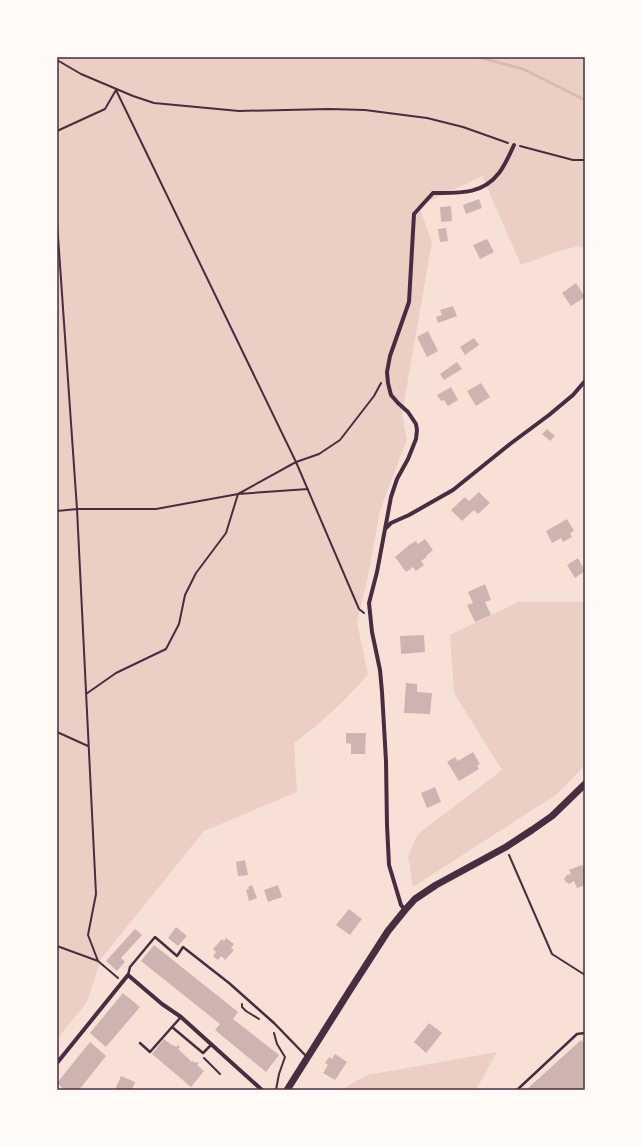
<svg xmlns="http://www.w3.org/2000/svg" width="642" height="1147" viewBox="0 0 642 1147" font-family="'Playfair Display',serif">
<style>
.green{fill:#ebcfc5}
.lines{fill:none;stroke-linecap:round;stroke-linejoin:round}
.stream{stroke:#dcb8b0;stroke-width:3}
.building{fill:#ccb4b1}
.path{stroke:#4a2c40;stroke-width:2}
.service{stroke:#4a2c40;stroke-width:2.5}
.minor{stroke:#4a2c40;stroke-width:4}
.secondary{stroke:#4a2c40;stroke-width:7}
.neatline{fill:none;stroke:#4a2c40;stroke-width:1.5}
</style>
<rect width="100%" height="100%" fill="#f7e1d7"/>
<!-- green -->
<path class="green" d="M57,57H585V248L579,246L559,251L521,265L482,176L419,206L432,242L402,414L407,439L380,511L367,581L357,622L368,675C345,700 322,723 294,743L297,792L204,831L101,959L87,1002L57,1039Z
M518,602H585V765L557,794L413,887L408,856L418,834L502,770L454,693L450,635Z
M497,1052L476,1090H341L367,1075Z"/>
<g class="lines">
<!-- stream -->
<path class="stream" d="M478,57L523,69L585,100"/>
</g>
<!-- building -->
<path class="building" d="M479,199L482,208L466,214L463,205Z
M451,206L452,221L441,222L440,207Z
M446,228L448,241L440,242L438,229Z
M487,239L494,252L480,259L473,245Z
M576,283L585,297L571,306L562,293Z
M453,306L457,316L438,323L436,317L442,315L440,310Z
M428,331L438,351L427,357L417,337Z
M474,338L479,345L465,355L460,347Z
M457,362L462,369L444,380L440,374Z
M481,383L490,397L476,406L467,391Z
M451,387L458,400L448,406L444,400L441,401L437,395Z
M547,429L555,436L550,441L542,434Z
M479,492L490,503L478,514L474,510L462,521L451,510L465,497L469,501Z
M567,519L574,531L570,533L572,537L563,542L561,538L552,543L546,531Z
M425,539L433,550L426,556L427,557L421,561L424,565L416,571L413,567L406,572L395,557L409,545L416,541L418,544Z
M578,558L585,571L575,578L567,565Z
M485,584L491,600L485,602L491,615L475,622L467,605L473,603L468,592Z
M424,635L425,652L401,654L400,636Z
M406,683L417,684V692L432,693L430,714L404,713Z
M346,733H366L365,754H351V744L346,743Z
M473,752L480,764L477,765L479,769L459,781L447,762L455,757L458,761Z
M435,787L441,802L427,808L421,793Z
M245,860L248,875L238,876L236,862Z
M582,865L585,870V885L577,888L574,881L569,884L566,882L564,879L567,875L571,874L569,870Z
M252,885L257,898L249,901L246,890L249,889L248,887Z
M278,885L282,897L268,902L264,890Z
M349,909L362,919L350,935L336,925Z
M176,927L187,936L178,946L168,938Z
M135,929L142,935L121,958L125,962L117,971L106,961Z
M226,938L234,944L231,948L234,950L225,960L221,956L218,960L213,956L216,952L213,949L222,939L224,941Z
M154,945L238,1012L233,1019L279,1055L266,1072L215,1030L220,1024L141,961Z
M123,993L140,1007L106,1047L90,1033Z
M429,1023L442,1033L426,1053L414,1042Z
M164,1039L173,1046L174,1045L176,1047L178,1045L180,1047L178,1049L192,1062L193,1061L195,1063L197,1062L199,1063L197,1065L204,1071L191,1087L152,1054Z
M581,1040L585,1044V1087L581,1090H526Z
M90,1042L106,1056L79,1090H65L57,1083Z
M335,1054L347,1062L335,1080L323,1073L328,1065L325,1063L329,1057L332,1059Z
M121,1076L135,1082L132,1090H115Z"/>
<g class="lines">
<!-- path -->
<path class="path" d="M57,60L81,74L133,96L154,103L239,111L329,109L365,110L427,118L463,127L508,143
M116,90L296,462L359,609L364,613
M57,131L105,109L116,90
M520,146L573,160H585
M57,222L77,509L96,894L88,935L98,961
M57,511L77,509H156L238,494L296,462L319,454L340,440L374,396L381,383
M86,694L116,673L166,649L179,624L185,595L196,573L226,533L238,494L308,489
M57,732L88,746
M509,855L552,954L585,975
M57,946L98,961L118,978
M242,1004V1007L246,1011L259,1019
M274,1033L277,1044L285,1057L279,1074L276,1090
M204,1058L220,1074"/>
<!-- service -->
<path class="service" d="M128,975L130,967L155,937L177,956L183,947L229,983L274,1023L307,1057
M181,1017L172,1027L203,1053L212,1044
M140,1043L150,1052L172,1027
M517,1090L577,1034L585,1033"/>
<!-- minor -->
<path class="minor" d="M386,528L391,523L409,515L453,490L510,444L549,415L573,395L585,381
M405,910L401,905L389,865L387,825L386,761L382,692L380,670L372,632L369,603L377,572L391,497L397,479L408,459L416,439L417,430L416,424L408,412L398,403L391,395L388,383L387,372L390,356L409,302L414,214L433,193C459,193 482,195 499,173C505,165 510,154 514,145
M57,1063L128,975L162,1004L181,1017L262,1090"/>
<!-- secondary -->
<path class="secondary" d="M287,1090L350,990L388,931L405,910L415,899L436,885L506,847L532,830L552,816L585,784"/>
</g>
<!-- border -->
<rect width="642" height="1147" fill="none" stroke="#fffaf5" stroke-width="116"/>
<rect x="58" y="58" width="526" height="1031" class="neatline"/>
</svg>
